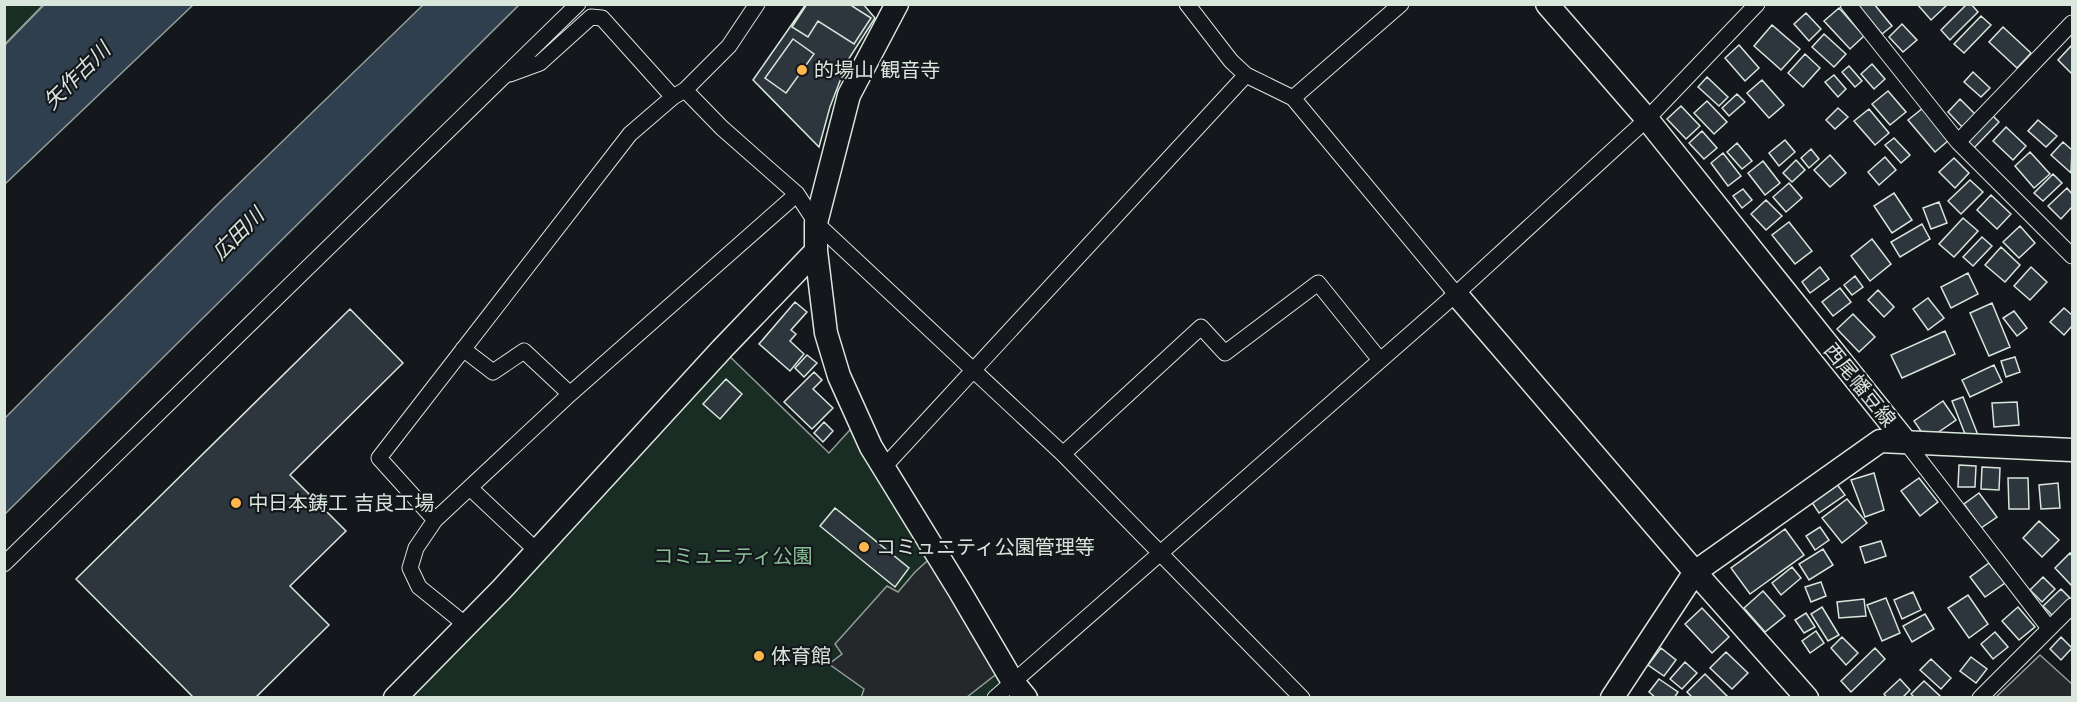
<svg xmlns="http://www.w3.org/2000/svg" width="2077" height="702" viewBox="0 0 2077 702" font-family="'DejaVu Sans','Noto Sans JP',sans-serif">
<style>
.green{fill:#1a2d24;stroke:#939e99;stroke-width:1.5}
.parking{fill:#24282b;stroke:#939e99;stroke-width:1.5}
.water{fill:#2f3f4d;stroke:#939e99;stroke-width:1.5}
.building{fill:#2c363c;stroke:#d8e6dc;stroke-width:1.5}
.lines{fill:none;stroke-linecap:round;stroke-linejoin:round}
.street-casing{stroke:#d8e6dc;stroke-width:17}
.secondary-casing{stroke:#d8e6dc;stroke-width:25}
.street{stroke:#14181c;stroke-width:15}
.secondary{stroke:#14181c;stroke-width:22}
.poi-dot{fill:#ffb74d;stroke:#14181c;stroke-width:2}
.labels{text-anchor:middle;stroke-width:4.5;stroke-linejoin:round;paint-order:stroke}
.poi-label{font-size:20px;fill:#d8e6dc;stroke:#14181c;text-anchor:start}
.street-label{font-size:20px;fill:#d8e6dc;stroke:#14181c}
.park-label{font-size:20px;fill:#8ac095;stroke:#14181c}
.water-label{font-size:21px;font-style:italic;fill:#d8e6dc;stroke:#14181c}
</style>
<rect width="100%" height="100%" fill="#14181c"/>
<!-- green -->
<path class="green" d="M5,4L43,5L5,44L4,5Z
M722,349L829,453L858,421L1013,682L995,698H395Z"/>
<!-- parking -->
<path class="parking" d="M935,554L999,672L967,697L861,698L864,689L829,664L842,654L835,644L887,586L898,592L915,572Z
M2040,655L2072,684V697H1996Z"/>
<!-- water -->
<path class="water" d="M44,5H193L5,184V45Z
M423,5H519L5,514V418L220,202Z"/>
<!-- building -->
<path class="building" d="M806,4H863L875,18L848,60L830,107L819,147L753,80Z
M807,4H849L871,18L854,44L818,21L808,37L792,27Z
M1857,4H1874L1892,26L1882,34Z
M1917,4H1948L1931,20Z
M1967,4H1971L1978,12L1950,40L1941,30Z
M1839,8L1864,36L1850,49L1824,21Z
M1806,13L1821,29L1809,41L1794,24Z
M1981,16L1991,25L1964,53L1954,44Z
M1902,24L1917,40L1903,52L1889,37Z
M1772,25L1800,49L1781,70L1754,46Z
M2003,27L2031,53L2017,68L1989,42Z
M1824,34L1846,54L1834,67L1812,47Z
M793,39L814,54L786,93L765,78Z
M1739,45L1759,68L1745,81L1725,58Z
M2072,45V72L2071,73L2058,60Z
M1805,54L1820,68L1803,87L1788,73Z
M1872,64L1885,79L1874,89L1861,74Z
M1849,66L1862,81L1855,87L1842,72Z
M1973,72L1990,88L1981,97L1964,82Z
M1834,75L1846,89L1838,97L1825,82Z
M1707,77L1728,97L1719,106L1698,87Z
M1762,80L1784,105L1769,118L1747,93Z
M1888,91L1906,112L1890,125L1872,104Z
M1737,94L1745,102L1729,116L1722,108Z
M1960,99L1977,116L1964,129L1948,112Z
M1707,101L1727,122L1714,134L1694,113Z
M1681,106L1700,126L1686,139L1667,119Z
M1838,108L1848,117L1835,129L1826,120Z
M1923,108L1949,140L1935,152L1908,120Z
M1869,109L1889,133L1875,145L1854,121Z
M1991,114L1999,122L1973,149L1964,140Z
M2038,120L2057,136L2046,147L2028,131Z
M2006,127L2026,146L2013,160L1993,141Z
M1702,131L1717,148L1704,159L1689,143Z
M1894,138L1910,155L1901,163L1885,145Z
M1785,140L1795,152L1779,166L1769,153Z
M2063,142L2072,150L2071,173L2051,155Z
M1737,143L1752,161L1742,169L1727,152Z
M1811,149L1819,159L1809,168L1801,158Z
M2030,152L2050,174L2034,188L2015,166Z
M1723,153L1741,176L1728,186L1711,163Z
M1830,155L1846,173L1830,187L1814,170Z
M1885,157L1896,170L1879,185L1868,172Z
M1954,158L1969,173L1955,188L1939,172Z
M1796,160L1805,170L1792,182L1783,173Z
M1763,161L1780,183L1765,195L1748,173Z
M2053,174L2062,183L2043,201L2034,193Z
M1970,180L1983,192L1961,214L1948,201Z
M1789,183L1802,198L1786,212L1773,197Z
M2067,188L2072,194V207L2061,219L2048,206Z
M1743,189L1752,200L1742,208L1733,196Z
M1894,193L1912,220L1892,233L1874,206Z
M1991,195L2011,214L1997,229L1977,210Z
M1766,200L1782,216L1766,230L1751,214Z
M1939,202L1947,223L1931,229L1923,208Z
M1963,218L1978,231L1954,257L1939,244Z
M1789,222L1812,251L1795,264L1772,235Z
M1922,224L1930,239L1900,257L1891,242Z
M2020,226L2035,243L2019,258L2003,242Z
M1982,237L1992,246L1973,266L1963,257Z
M1872,239L1891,264L1870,281L1851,256Z
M2001,247L2020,265L2005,282L1985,265Z
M1820,267L1829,279L1810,293L1802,282Z
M2031,267L2047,282L2030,300L2014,286Z
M1968,273L1978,294L1951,308L1941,287Z
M1855,276L1863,287L1852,295L1844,285Z
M1840,288L1851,302L1833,316L1822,302Z
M1878,290L1894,307L1884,317L1868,300Z
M1928,298L1944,318L1928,330L1913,309Z
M795,302L807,312L791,330L796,334L790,341L804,354L790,371L759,344Z
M1992,303L2010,347L1989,356L1970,313Z
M2064,308L2072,315V326L2064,335L2050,322Z
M350,309L403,363L290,475L346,531L290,586L329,625L255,698H194L76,579Z
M2014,311L2027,328L2017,336L2003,318Z
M1853,314L1875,337L1859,352L1837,329Z
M1945,331L1955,354L1902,378L1891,355Z
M807,355L817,363L804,377L795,368Z
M2015,357L2020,372L2006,377L2001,361Z
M1994,365L2002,382L1970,397L1962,380Z
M814,372L822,380L813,389L833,408L812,429L784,402Z
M726,379L742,394L720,419L703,404Z
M1963,397L1978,435L1967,439L1952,401Z
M1943,401L1956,420L1927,440L1914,421Z
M2017,402L2019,425L1994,427L1992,403Z
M824,422L833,431L823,442L814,433Z
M1959,465L1976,466L1975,487H1958Z
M1982,467L2000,468L1999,490L1981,489Z
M1874,473L1884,510L1865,517L1851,480Z
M1919,478L1938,502L1920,516L1901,491Z
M2008,478H2028L2029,509H2009Z
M1836,483L1845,495L1819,513L1811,501Z
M2058,483L2060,508L2041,509L2039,485Z
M1979,493L1997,517L1981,528L1964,504Z
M1847,499L1867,523L1842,543L1822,518Z
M835,508L909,568L895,587L820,526Z
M2039,521L2059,540L2042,557L2023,538Z
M1820,527L1829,540L1815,550L1806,536Z
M1785,529L1804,555L1750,594L1731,568Z
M1881,541L1886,556L1865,563L1860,547Z
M1823,549L1833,565L1809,580L1799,564Z
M2070,553L2072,556V586L2055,568Z
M1989,563L2005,583L1985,597L1970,577Z
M1792,567L1801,578L1781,595L1772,583Z
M2043,577L2055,589L2042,602L2030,590Z
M1821,582L1826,596L1811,602L1805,587Z
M2061,589L2071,599L2053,616L2043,606Z
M1763,591L1785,616L1765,632L1744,608Z
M1913,592L1921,610L1902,619L1894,600Z
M1968,595L1988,624L1969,638L1948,608Z
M1886,598L1900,633L1882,641L1867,605Z
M1864,599L1866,616L1839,618L1837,602Z
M1822,607L1839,635L1828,641L1811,614Z
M2018,607L2035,627L2019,640L2002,621Z
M1702,608L1729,637L1712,653L1685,624Z
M1806,613L1815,627L1804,633L1795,620Z
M1925,614L1934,629L1912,642L1903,626Z
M1816,631L1824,643L1810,653L1802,641Z
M1995,632L2008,647L1993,659L1981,644Z
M1842,637L1858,653L1846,665L1831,648Z
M2061,637L2072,648L2061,660L2050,649Z
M1661,648L1676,660L1664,676L1648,665Z
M1875,648L1885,659L1851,692L1841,681Z
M1726,652L1748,673L1732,689L1710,668Z
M1971,657L1987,669L1976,683L1960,671Z
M1931,659L1951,678L1941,689L1920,670Z
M1685,662L1697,673L1682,689L1670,679Z
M1705,674L1729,698H1693L1687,692Z
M1659,679L1678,692L1674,698H1656L1649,692Z
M1900,679L1910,690L1902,698H1887L1884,694Z
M1924,681L1940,696L1939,698H1915L1911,694Z"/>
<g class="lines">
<defs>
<path id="street" d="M1187,4L1231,61L1246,75L1293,98L1456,294
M1848,4L1958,142L2072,256
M510,74L540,63L591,17L602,18L673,97
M685,90L729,46L757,4
M1293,98L1401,4
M1958,142L2072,23
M463,349L493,372L524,351L570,394
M1905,441L2049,628
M1063,454L1201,327L1225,353L1318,283L1380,360
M883,468L1246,75
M470,488L537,551
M435,520L570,394L797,194
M4,564L578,4
M466,625L419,587L410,568L416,548L435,520L379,458L630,134L673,97L685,90L722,128L797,194L816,223L1063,454L1302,698
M995,698L1456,294L1647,119L1757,4
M1980,698L2072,606"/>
<path id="secondary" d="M897,4L849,95L816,223V251L826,333L839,376L871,447L959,590L1013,682L1026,698
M1547,4L1647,119L1905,441
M1456,294L1695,572L1612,698
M395,698L502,589L722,349L816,251
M1807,698L1695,572L1880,441L2072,450"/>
</defs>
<!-- street casing -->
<use href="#street" class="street-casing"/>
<!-- secondary casing -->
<use href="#secondary" class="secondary-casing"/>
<!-- street -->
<use href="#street" class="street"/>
<!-- secondary -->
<use href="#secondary" class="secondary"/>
</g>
<!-- markers -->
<g class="poi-dot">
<circle cx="802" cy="70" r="6"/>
<circle cx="236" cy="503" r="6"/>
<circle cx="864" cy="547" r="6"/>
<circle cx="759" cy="656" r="6"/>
</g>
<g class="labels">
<!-- poi labels -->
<g class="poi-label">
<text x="814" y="77">的場山 観音寺</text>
<text x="248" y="510">中日本鋳工 吉良工場</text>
<text x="876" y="554">コミュニティ公園管理等</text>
<text x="771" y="663">体育館</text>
</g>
<!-- street labels -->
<g class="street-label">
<text transform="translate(1860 385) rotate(51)" y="7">西尾幡豆線</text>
</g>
<!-- park labels -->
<g class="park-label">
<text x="733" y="563">コミュニティ公園</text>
</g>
<!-- water labels -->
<g class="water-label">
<text transform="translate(77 76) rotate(-45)" y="7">矢作古川</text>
<text transform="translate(238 234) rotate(-45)" y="7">広田川</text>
</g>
</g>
<!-- border -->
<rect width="2077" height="702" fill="none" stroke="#d8e6dc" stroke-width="12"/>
</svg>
